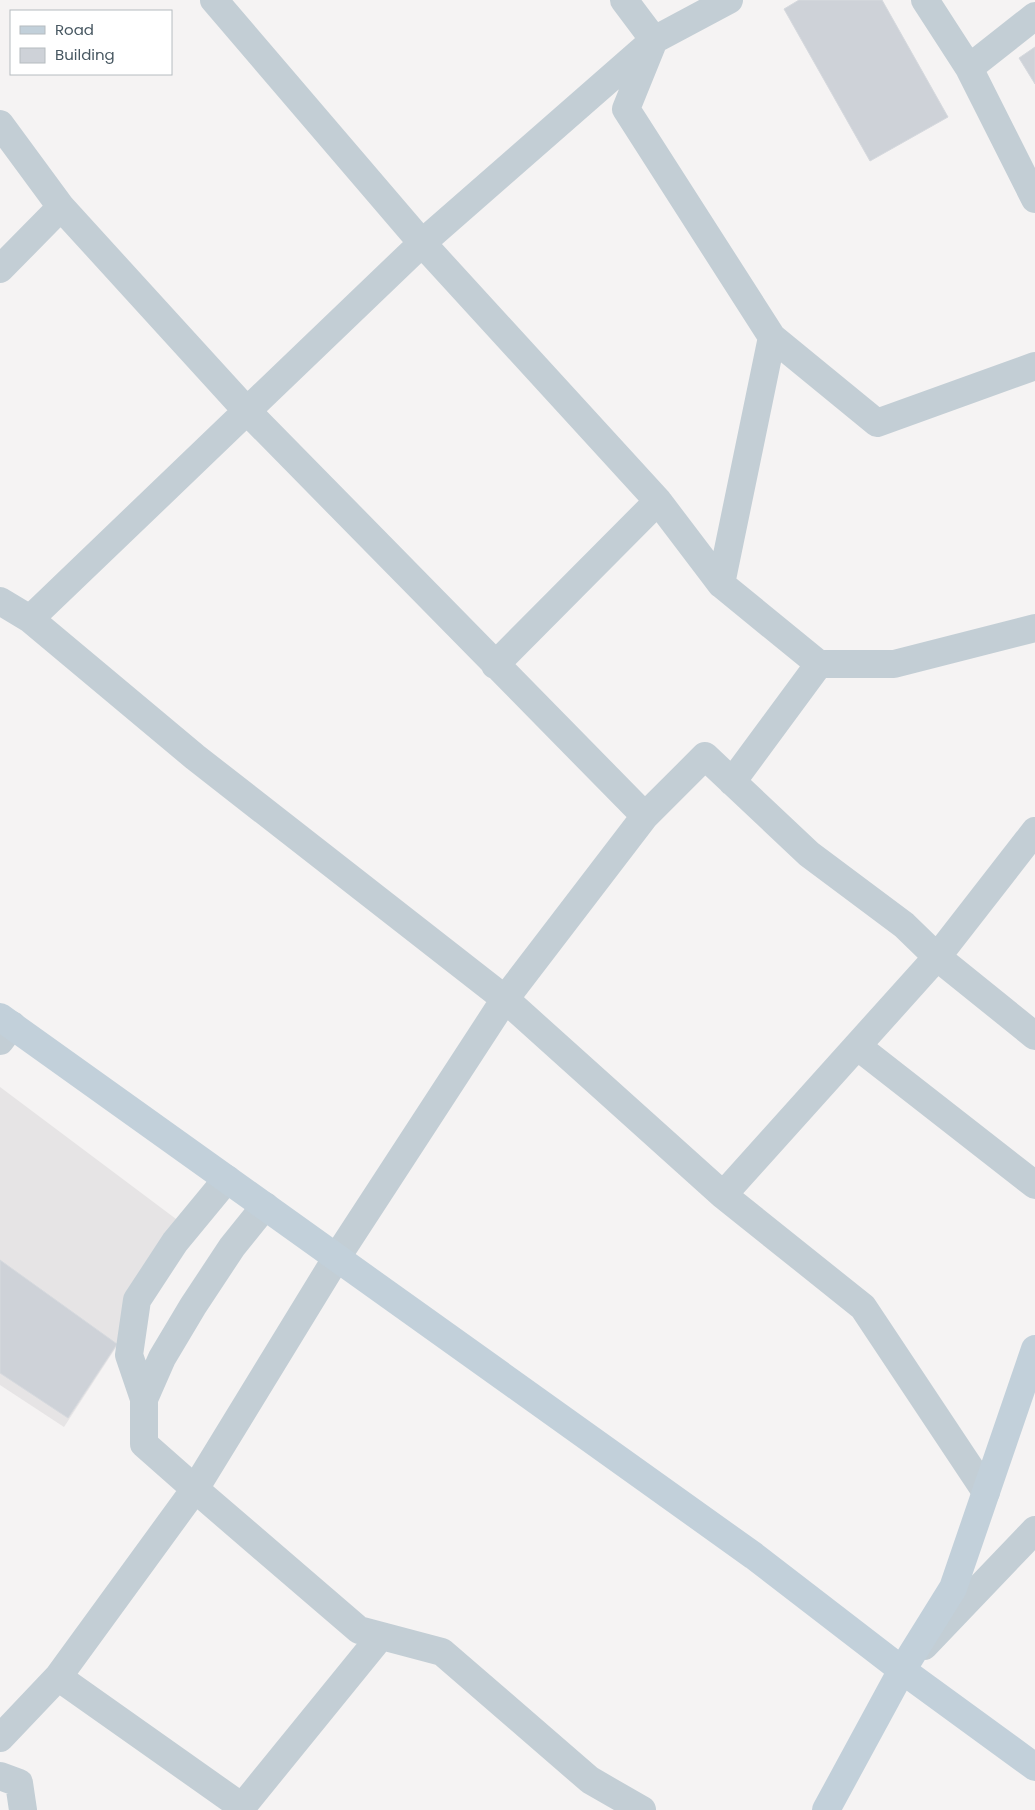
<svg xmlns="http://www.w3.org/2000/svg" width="1035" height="1810" viewBox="0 0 1035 1810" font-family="Poppins,sans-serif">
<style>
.education{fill:#e6e4e5}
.building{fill:#ced2d8;stroke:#d6d9de}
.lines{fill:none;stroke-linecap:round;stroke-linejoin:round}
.street{stroke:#c3ced5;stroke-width:28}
.secondary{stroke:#c2d0da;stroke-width:28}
</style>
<rect width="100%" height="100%" fill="#f5f3f3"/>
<!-- education -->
<path class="education" d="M0,1087L192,1231L64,1427L0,1385Z"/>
<!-- building -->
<path class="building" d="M799,0H882L948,117L870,161L784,9Z
M1035,47V84L1019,58Z
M0,1260L117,1344L68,1418L0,1373Z"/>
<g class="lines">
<!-- street -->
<path class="street" d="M214,0L422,243L654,40L729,0
M624,0L654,40L626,109L772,337L721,584
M925,0L969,68L1035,199
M969,68L1035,16
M0,124L61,207L247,411L645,816
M0,269L61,207
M772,337L877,423L1035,366
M0,601L30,619L195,757L505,999L723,1195L863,1307L986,1492
M30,619L422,243L658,501L721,584L819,664
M495,665L658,501
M732,782L819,664H894L1035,628
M0,1041L12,1025
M857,1046L1035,1185
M723,1195L937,957L1035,831
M144,1399L129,1355L137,1300L175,1242L227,1179
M924,1646L1035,1530
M58,1677L242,1807L239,1810
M0,1738L58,1677L195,1489L144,1444V1399L162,1358L193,1306L232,1247L265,1206
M0,1776L19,1783L23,1810
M243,1810L242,1807L381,1636
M642,1810L590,1780L442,1652L359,1630L195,1489L337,1257L505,999L645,816L705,756L809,854L904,925L937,957L1035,1036"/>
<!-- secondary -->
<path class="secondary" d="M0,1017L754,1556L902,1670L1035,1767
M826,1810L902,1670L953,1588L1035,1349"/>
</g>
<!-- legend -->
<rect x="10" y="10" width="162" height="65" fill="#ffffff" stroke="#b6bcc0"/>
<rect x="20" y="26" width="25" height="8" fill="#c2d0da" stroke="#b6bcc0"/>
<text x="55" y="35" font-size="15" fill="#485862">Road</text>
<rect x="20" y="48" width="25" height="15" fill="#ced2d8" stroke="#b6bcc0"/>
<text x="55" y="60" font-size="15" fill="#485862">Building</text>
</svg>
